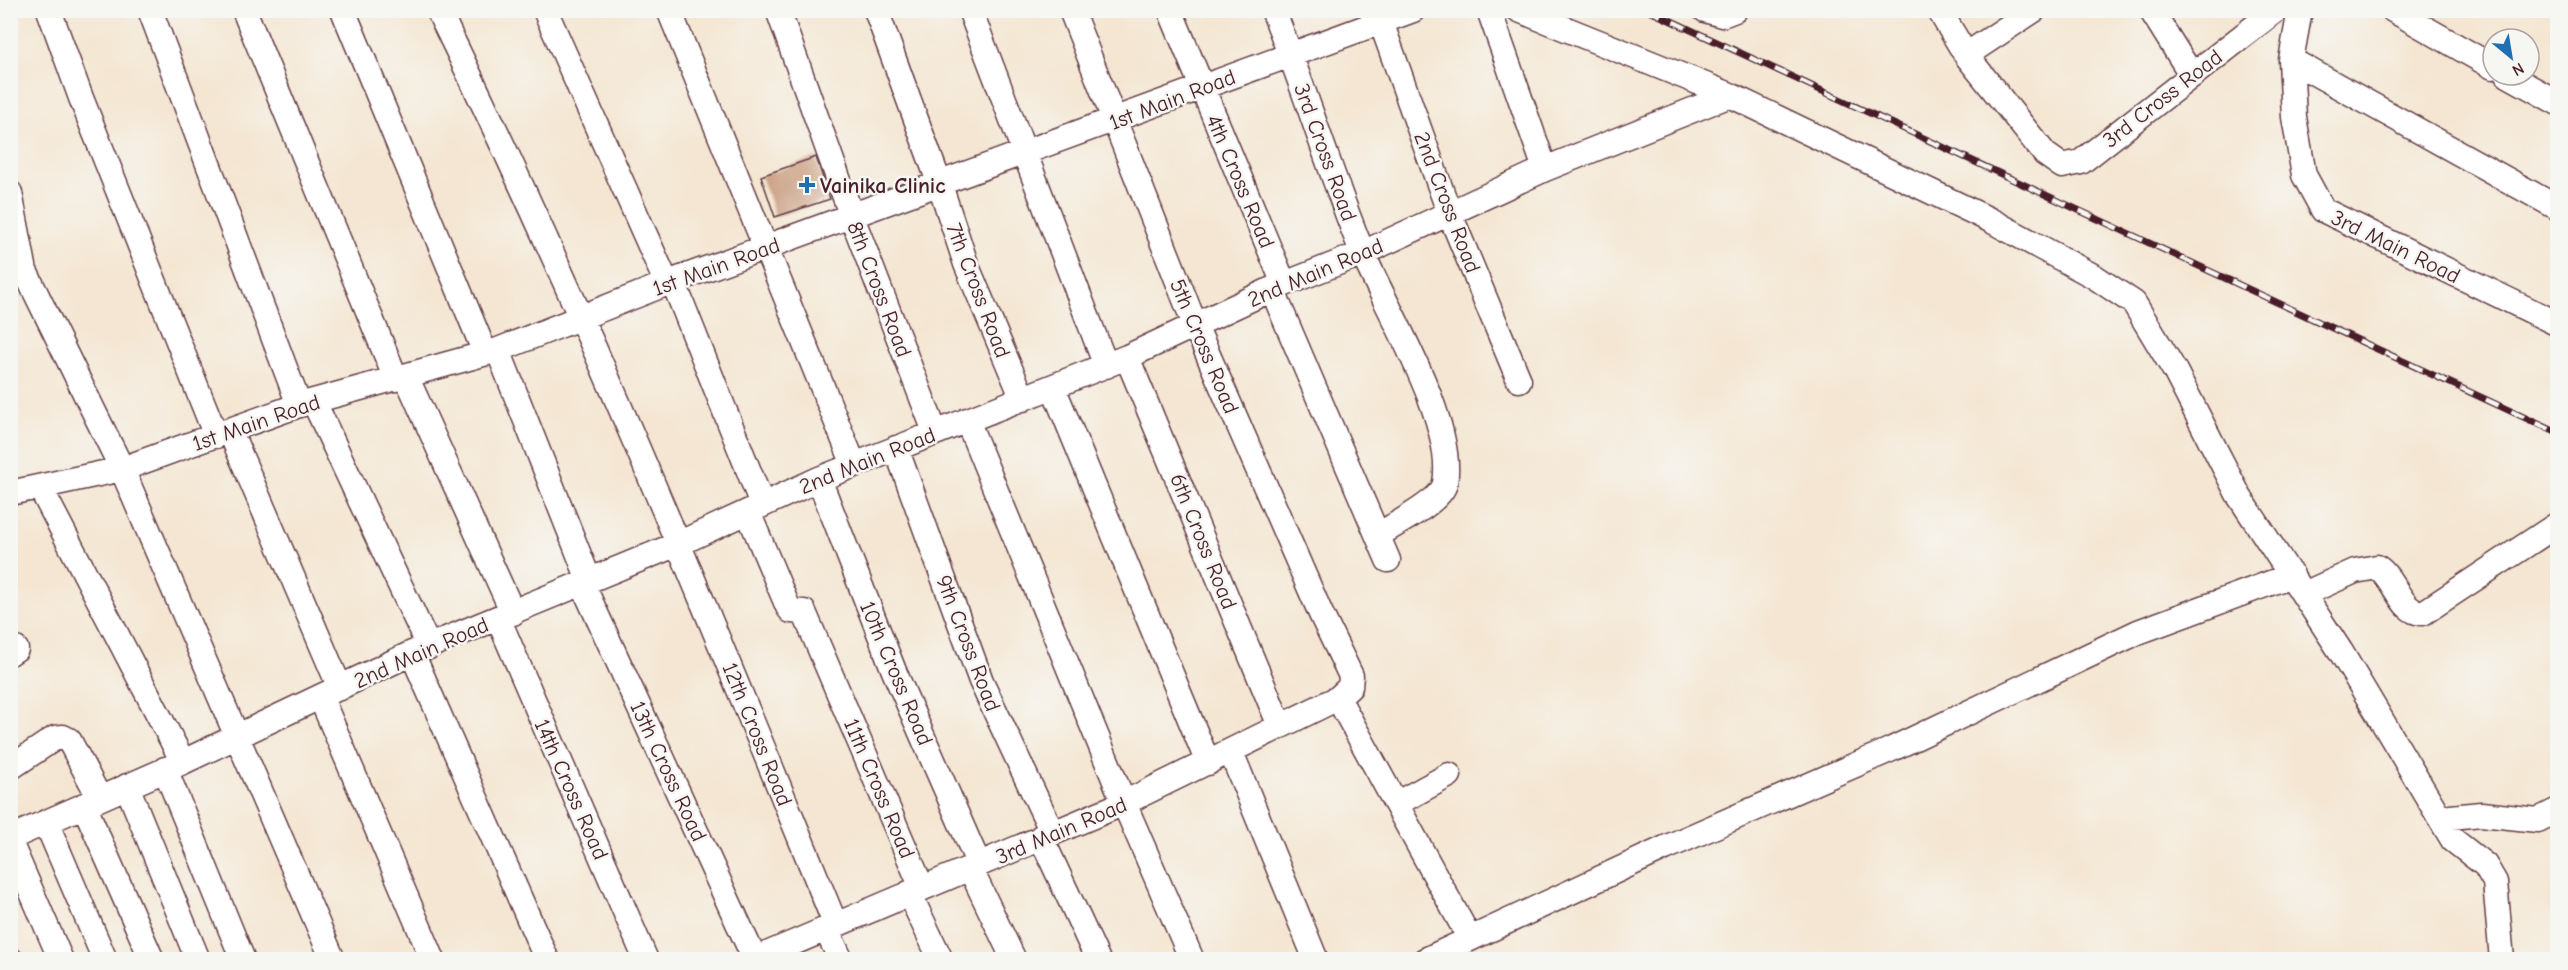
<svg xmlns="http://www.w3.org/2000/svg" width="2568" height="970" viewBox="0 0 2568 970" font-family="'Comic Neue',sans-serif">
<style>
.building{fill:#c99d80}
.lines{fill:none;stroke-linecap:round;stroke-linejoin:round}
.street-casing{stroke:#643d44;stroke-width:27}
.street{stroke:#fff;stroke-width:24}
.rail-casing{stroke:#4a1f2b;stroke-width:7}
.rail{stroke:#f6f6f2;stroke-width:4.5;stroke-dasharray:14;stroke-linecap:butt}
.poi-dot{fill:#1f6fb2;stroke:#f6f6f2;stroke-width:2}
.labels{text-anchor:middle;stroke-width:5;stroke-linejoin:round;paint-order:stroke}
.street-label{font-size:22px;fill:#4a1f2b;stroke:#f6f6f2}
.poi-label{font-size:22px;font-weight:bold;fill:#4a1f2b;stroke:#f6f6f2;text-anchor:start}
</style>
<rect width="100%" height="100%" fill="#f6f6f2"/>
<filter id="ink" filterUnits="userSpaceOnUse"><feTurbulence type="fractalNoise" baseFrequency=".0167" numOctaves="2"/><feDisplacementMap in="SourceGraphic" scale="12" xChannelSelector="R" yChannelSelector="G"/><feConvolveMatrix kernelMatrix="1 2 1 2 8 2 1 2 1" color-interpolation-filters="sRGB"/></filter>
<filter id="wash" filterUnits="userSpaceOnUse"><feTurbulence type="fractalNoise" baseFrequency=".008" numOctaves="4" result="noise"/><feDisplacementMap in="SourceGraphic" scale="24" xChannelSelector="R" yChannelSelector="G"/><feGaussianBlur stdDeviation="1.35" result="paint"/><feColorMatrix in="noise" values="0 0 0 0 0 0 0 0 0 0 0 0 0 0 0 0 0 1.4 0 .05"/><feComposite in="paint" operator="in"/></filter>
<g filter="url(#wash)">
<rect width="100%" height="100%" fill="#f4e6d2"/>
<g id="blocks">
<!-- building -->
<path class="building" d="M816,157L830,199L775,217L761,176Z"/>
</g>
</g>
<g filter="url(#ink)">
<use href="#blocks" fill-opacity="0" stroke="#643d44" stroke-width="1.5"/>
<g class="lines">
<defs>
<path id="street" d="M49,10L81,98L216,436
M150,10L299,405
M244,10L396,379
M343,10L485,353
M438,10C585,310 710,618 836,926
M545,10L667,284
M669,10L854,465
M778,10L852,217L935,432
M876,10L940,185L966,264L1023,399
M970,10L1106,366
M1170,10L1284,284
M1273,10C1306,91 1330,174 1363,254C1388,312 1456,422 1445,483C1442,501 1394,525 1378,535
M1489,10L1545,169
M1519,10L1730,95L1990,220L2095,277L2134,303L2175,371L2239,496L2341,652L2453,840L2485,865L2495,882L2502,960
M1705,10L1722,15L1735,10
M1939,10L1966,55L2045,154L2062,166L2081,162L2276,10
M2151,10L2191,74
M2300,10L2291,60L2294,117L2304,175L2323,210L2558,324
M2393,10L2493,67
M1381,22L1449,212L1519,380
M1966,55L2034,10
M2291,60L2558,208
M2508,75L2558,103
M10,193L25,271L122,469L333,960
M673,281L762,504
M1272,289L1388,560
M498,350L589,580
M1127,357L1280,726
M406,376L513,613
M1053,387L1208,763
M314,402L429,647
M967,420L1124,803L1192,960
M230,431L340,688
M896,448L981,681L1052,832
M819,479L894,671L979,865
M40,487L183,762
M10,493L122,469L299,405L498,350L673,281L1413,10
M748,512L788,607L791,611L804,612L922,888
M582,583L755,960
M2304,594L2355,571L2377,567C2395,578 2401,614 2423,613L2558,524
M498,618L646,960
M10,653L16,649
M412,653L547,960
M321,698L433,960
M1338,698L1470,939
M1231,752L1316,960
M10,768L55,738L63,737L69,740L99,797
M165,769L243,960
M127,786L198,960
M1396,804L1449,775
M84,805L152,960
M2441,818L2481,814L2538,820L2558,810
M46,822L105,960
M1041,837L1098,960
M10,838L183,762L412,653L680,543L819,479L1127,357L1272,289L1363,253L1545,169L1730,95
M10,842L61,960
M970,868L1014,960
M909,893L941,960
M827,931L841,960
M10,959L11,960
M753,960L1124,803L1338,698L1350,687L1351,676L1321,614L1195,325L1071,10
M1425,960L1665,848L1892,749L2138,632L2292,575"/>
</defs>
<!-- street casing -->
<use href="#street" class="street-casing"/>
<!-- street -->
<use href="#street" class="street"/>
<defs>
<path id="rail" d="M1648,10L2558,433"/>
</defs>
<!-- rail casing -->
<use href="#rail" class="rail-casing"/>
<!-- rail -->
<use href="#rail" class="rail"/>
</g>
</g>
<!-- markers -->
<path class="poi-dot" d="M804 176h6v6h6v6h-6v6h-6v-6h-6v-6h6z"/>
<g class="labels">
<!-- street labels -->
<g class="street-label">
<text transform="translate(2162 98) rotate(-38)" y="8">3rd Cross Road</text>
<text transform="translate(1172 99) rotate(-21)" y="8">1st Main Road</text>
<text transform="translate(1326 152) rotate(70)" y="8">3rd Cross Road</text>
<text transform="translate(1241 181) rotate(67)" y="8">4th Cross Road</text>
<text transform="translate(1448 202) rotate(69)" y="8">2nd Cross Road</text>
<text transform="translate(2396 246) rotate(26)" y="8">3rd Main Road</text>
<text transform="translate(716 266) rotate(-20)" y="8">1st Main Road</text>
<text transform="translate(1315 272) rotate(-23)" y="8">2nd Main Road</text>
<text transform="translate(880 289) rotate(69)" y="8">8th Cross Road</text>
<text transform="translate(979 290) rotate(69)" y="8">7th Cross Road</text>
<text transform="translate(1205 346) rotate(67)" y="8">5th Cross Road</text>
<text transform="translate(256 422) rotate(-19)" y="8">1st Main Road</text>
<text transform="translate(867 460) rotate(-22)" y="8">2nd Main Road</text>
<text transform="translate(1204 541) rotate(68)" y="8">6th Cross Road</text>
<text transform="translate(969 643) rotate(69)" y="8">9th Cross Road</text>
<text transform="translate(421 652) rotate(-24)" y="8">2nd Main Road</text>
<text transform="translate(897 673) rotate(67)" y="8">10th Cross Road</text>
<text transform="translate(758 734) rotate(68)" y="8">12th Cross Road</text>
<text transform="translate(669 771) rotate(65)" y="8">13th Cross Road</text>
<text transform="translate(880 788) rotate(67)" y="8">11th Cross Road</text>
<text transform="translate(572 789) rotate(66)" y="8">14th Cross Road</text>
<text transform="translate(1061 830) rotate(-23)" y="8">3rd Main Road</text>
</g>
<!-- poi labels -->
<g class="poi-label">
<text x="820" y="193">Vainika Clinic</text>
</g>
</g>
<!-- margin -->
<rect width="2568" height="970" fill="none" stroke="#f6f6f2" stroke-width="36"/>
<!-- north arrow -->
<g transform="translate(2511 57) rotate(150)"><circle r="28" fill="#f6f6f2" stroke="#b1a0a2" stroke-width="1.5"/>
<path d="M0-4.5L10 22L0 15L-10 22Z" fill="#1f6fb2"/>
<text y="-9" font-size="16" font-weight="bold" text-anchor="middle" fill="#4a1f2b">N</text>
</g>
</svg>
